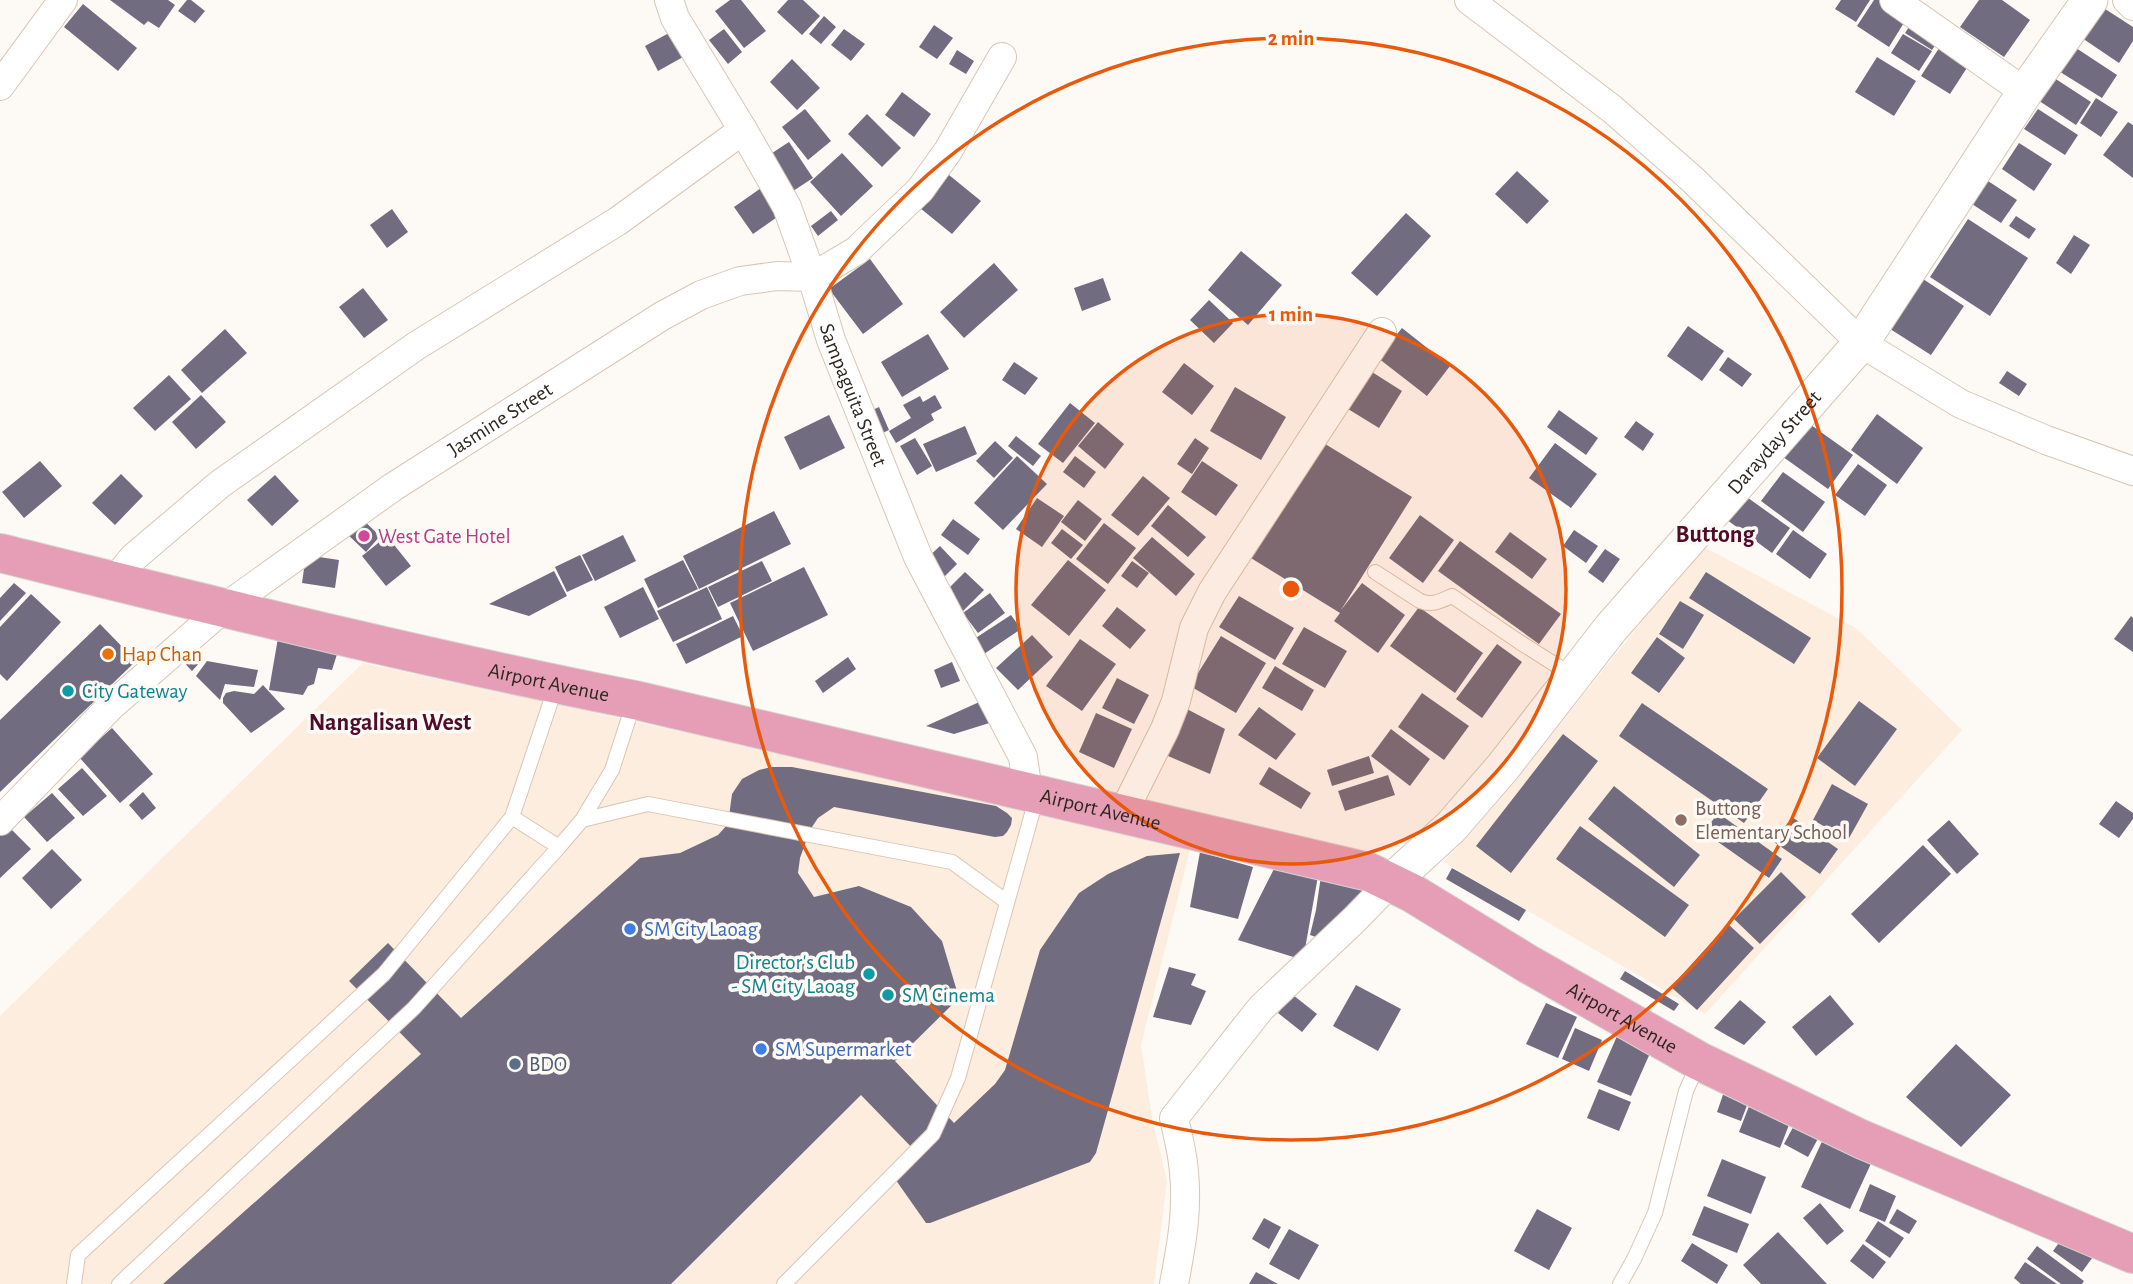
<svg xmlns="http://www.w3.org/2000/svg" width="2133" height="1284" viewBox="0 0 2133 1284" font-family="'Alegreya Sans',sans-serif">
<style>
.built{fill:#fcedde}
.building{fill:#716c80}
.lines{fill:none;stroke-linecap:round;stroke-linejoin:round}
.service-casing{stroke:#d8c6b4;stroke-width:16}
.minor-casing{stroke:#d8c6b4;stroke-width:30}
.tertiary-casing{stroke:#d8c6b4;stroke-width:37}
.primary-casing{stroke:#d5d4d2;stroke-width:40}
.service{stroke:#fff;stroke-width:14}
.minor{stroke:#fff;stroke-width:28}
.tertiary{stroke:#fff;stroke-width:35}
.primary{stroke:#e69eb6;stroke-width:38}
.ring{fill:none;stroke:#e8590c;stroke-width:3.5}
.hotel-dot{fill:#d1479c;stroke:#fdf9f5;stroke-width:2.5}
.food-dot{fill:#e8710a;stroke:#fdf9f5;stroke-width:2.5}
.culture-dot{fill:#0f9aa8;stroke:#fdf9f5;stroke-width:2.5}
.education-dot{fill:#8d6e63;stroke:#fdf9f5;stroke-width:2.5}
.shop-dot{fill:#3f7fe0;stroke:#fdf9f5;stroke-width:2.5}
.service-dot{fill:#5c6f8a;stroke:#fdf9f5;stroke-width:2.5}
.labels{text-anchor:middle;stroke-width:7;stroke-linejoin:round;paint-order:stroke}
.street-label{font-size:21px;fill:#2e2720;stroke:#fdf9f5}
.hotel-label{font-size:21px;fill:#b23c85;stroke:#fdf9f5;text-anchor:start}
.food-label{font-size:21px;fill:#c56008;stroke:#fdf9f5;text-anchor:start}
.culture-label{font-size:21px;fill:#0d838f;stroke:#fdf9f5;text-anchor:start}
.education-label{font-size:21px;fill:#785e54;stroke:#fdf9f5;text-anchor:start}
.shop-label{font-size:21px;fill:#366cbe;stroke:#fdf9f5;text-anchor:start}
.service-label{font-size:21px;fill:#4e5e75;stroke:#fdf9f5;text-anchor:start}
.quarter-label{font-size:24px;font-weight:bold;fill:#4f0d2a;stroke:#fdf9f5}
.centre{fill:#e8590c;stroke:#fdf9f5;stroke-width:3.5}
.ring-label{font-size:21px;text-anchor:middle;font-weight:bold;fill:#e8590c;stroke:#fdf9f5;stroke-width:7;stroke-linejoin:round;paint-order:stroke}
</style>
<rect width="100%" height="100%" fill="#fdf9f5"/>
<!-- built -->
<path class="built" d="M1702,546L1856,628L1962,730L1705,1014L1444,862L1518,777Z
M363,663L1192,842L1141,1045L1152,1118L1167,1181L1154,1284H0V1016Z"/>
<!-- building -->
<path class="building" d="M110,0H168L175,5L159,28L148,21L144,25Z
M187,0H191L205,11L195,23L178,11Z
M730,0H741L766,31L744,48L715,11Z
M788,0H803L820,16L802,35L777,12Z
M1841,0H1870L1856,22L1835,9Z
M1874,0H1889L1910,13L1889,47L1857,26Z
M1979,0H2002L2030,20L2004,57L1960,27Z
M83,4L137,48L118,71L64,27Z
M2102,7L2133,27V41L2119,63L2082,38Z
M824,16L836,27L821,44L809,34Z
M1913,21L1940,38L1932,50L1905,33Z
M934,25L953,38L937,59L919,47Z
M724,29L742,52L728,64L709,40Z
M844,29L865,44L851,61L831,45Z
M669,33L683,57L658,71L645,46Z
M1903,34L1932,51L1919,71L1891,53Z
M1943,42L1972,60L1950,94L1921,76Z
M2073,46L2117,75L2102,98L2057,70Z
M957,50L974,61L966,74L949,64Z
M1877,57L1916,81L1894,116L1855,92Z
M792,59L820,88L797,110L770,82Z
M2045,72L2091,102L2076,125L2030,95Z
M902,92L931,114L914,137L885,115Z
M2096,98L2118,112L2101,137L2080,123Z
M805,109L831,141L808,160L782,127Z
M2038,109L2078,135L2065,155L2024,129Z
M867,114L901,148L882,167L848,134Z
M2128,122L2133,125V178L2103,155Z
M789,142L813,178L790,193L766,157Z
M2019,143L2052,164L2034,191L2002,169Z
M842,153L873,186L841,216L810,182Z
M1517,171L1549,201L1527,224L1495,194Z
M949,175L981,201L952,234L920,208Z
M1988,181L2017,200L2001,223L1972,204Z
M761,188L780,215L753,234L734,207Z
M392,209L408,232L387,248L370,225Z
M831,211L838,220L818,236L811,226Z
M1406,213L1431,236L1377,296L1351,273Z
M2016,216L2036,229L2029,239L2009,226Z
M1968,219L2028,258L1990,316L1930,277Z
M2074,235L2090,245L2071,274L2056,263Z
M1241,251L1282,285L1248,325L1208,290Z
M870,259L903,304L863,334L829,289Z
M994,263L1018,290L964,338L940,312Z
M1920,277L1964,306L1931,355L1887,327Z
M1103,278L1111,300L1082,311L1074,288Z
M363,288L388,320L364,338L339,307Z
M1209,300L1233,323L1214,343L1190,320Z
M1688,326L1724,351L1702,381L1667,356Z
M1402,328L1450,366L1427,396L1378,358Z
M225,329L247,353L202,393L181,370Z
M928,334L949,369L902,397L881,362Z
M1728,357L1752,374L1742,387L1719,370Z
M1014,362L1038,378L1025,395L1002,380Z
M1184,363L1214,386L1192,415L1162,392Z
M2007,371L2027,384L2019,396L1999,383Z
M1372,372L1402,391L1379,428L1348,409Z
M169,375L191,399L155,431L133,408Z
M1235,387L1286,417L1261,460L1210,431Z
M201,395L226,422L196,449L172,422Z
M935,395L942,408L931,414L934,420L896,443L889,431L911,418L903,405L920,396L923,402Z
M1070,403L1095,423L1063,463L1038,444Z
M879,407L889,430L874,437L864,414Z
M1559,410L1598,438L1586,455L1547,427Z
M1877,414L1923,448L1897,484L1851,450Z
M829,415L845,448L800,470L784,437Z
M1804,420L1853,455L1828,489L1779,454Z
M1636,421L1654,434L1643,451L1624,437Z
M1098,422L1124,444L1105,469L1078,446Z
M965,426L977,454L936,472L923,444Z
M1016,436L1041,456L1033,466L1008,446Z
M915,438L932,466L917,475L900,446Z
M1195,438L1209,448L1192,474L1177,464Z
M1317,439L1412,497L1341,610L1362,583L1405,615L1378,653L1334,621L1340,613L1246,555Z
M995,441L1013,458L994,478L976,461Z
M1555,443L1597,474L1571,508L1529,478Z
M1017,456L1047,484L1003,530L974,503Z
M1075,456L1096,472L1084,488L1063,472Z
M40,461L62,486L24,518L2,492Z
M1202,461L1238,485L1216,516L1181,492Z
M1858,464L1887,485L1865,516L1835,495Z
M1783,472L1825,502L1803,532L1761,501Z
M121,474L143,496L115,525L92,503Z
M275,475L299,501L272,526L247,500Z
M1143,476L1170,498L1138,536L1111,515Z
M1737,490L1790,528L1772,553L1719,514Z
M1037,498L1064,516L1042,547L1016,529Z
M1078,500L1102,519L1085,541L1061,522Z
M1168,505L1206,537L1188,557L1151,526Z
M774,511L791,544L699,589L683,556Z
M1420,515L1454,540L1423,583L1389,558Z
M359,516L380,536L366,552L344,531Z
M953,519L980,539L968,555L941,535Z
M1104,523L1136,548L1108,584L1076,559Z
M1062,529L1083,545L1071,559L1051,543Z
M1574,530L1598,546L1586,563L1563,546Z
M1793,530L1827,554L1810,579L1776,554Z
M1510,532L1547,559L1532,579L1495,552Z
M623,535L636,561L595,581L582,555Z
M387,536L411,566L386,586L362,556Z
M1152,537L1195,574L1176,596L1133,558Z
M1460,541L1561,614L1539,644L1438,571Z
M940,546L957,564L942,579L924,561Z
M1605,549L1620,559L1603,583L1588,572Z
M306,555L339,560L335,588L302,583Z
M580,555L593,580L567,592L555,567Z
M683,560L698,589L658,608L644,579Z
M1068,560L1106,590L1069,636L1031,605Z
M762,561L772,581L718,607L708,587Z
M1132,561L1149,573L1137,588L1121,576Z
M804,567L828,615L753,651L730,603Z
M554,571L567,596L529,616L489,604Z
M965,572L984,590L960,614L942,595Z
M1706,572L1811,638L1794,664L1689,598Z
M14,583L26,593L0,621V598Z
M643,587L659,619L620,638L604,607Z
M707,587L722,619L673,642L657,611Z
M990,593L1005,613L978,633L963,613Z
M31,594L61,622L7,681L0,674V627Z
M1239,596L1294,628L1275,660L1219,627Z
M1680,601L1704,615L1683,649L1659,634Z
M1117,607L1146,630L1130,649L1102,626Z
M1419,607L1483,653L1455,693L1390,646Z
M1011,615L1021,629L981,656L971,641Z
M733,616L743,636L686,664L676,644Z
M2131,616L2133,618V652L2114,639Z
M100,624L136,661L0,792V720Z
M1304,627L1347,651L1325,688L1282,664Z
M1032,635L1053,657L1018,690L996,668Z
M1221,636L1266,663L1236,713L1190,686Z
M1657,637L1685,658L1659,693L1631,673Z
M278,638L339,648L332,670L318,668L314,684L308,686L303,695L269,690Z
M1080,639L1116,664L1082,711L1046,686Z
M187,643L202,660L192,671L176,654Z
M1497,644L1522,662L1482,718L1456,699Z
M848,657L856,669L823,693L815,681Z
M207,661L258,670L254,687L225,684L220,700L196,676Z
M952,662L960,681L941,688L934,670Z
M1275,666L1314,690L1302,711L1262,688Z
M1117,678L1149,695L1134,724L1102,708Z
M263,685L285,709L251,733L223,703V698L226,693L234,691L254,694Z
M1422,693L1469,726L1444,760L1398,727Z
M986,699L999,720L954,734L926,726Z
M1859,701L1897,729L1855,786L1817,758Z
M1642,703L1768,789L1744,823L1619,736Z
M1259,707L1296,734L1276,760L1238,735Z
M1185,708L1225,729L1210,774L1161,753Z
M1096,713L1132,729L1114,768L1079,752Z
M112,728L153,774L120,803L79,757Z
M1391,729L1430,759L1410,786L1371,756Z
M1563,734L1598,761L1511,873L1476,846Z
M1369,756L1374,773L1332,786L1327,770Z
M772,767H792L996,806L1007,813L1012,818L1011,825L1007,832L1003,836L995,837L834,807L818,818L810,830L800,858L798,873L814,897L859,886L911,907L942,941L959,998L895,1061L954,1123L995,1084L1005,1070L1040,950L1079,893L1108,874L1147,856L1180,853L1096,1153L1090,1162L930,1223H926L893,1176L920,1156L861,1095L671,1284H163L421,1054L349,981L388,943L461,1018L640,858L680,853L718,835L728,824L732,794L742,779L759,770Z
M1269,767L1311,793L1301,809L1259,784Z
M82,768L107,796L83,816L58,789Z
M1388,775L1395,795L1345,811L1338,791Z
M1832,784L1868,804L1848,840L1813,820Z
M1614,786L1700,855L1674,887L1588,819Z
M143,792L156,808L142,820L129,805Z
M52,793L75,818L47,842L24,817Z
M2116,801L2133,813V819L2119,838L2099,824Z
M1718,813L1782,859L1769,878L1704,832Z
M1792,817L1838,849L1820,874L1774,842Z
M1949,820L1979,854L1957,874L1927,840Z
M6,824L31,849L0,878V829Z
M1580,826L1689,905L1665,937L1556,859Z
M1923,845L1951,874L1879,943L1851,914Z
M52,849L82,880L51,909L22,878Z
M1200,852L1253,867L1238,919L1190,907Z
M1277,863L1318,876L1303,960L1238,940Z
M1452,868L1526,910L1519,921L1446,879Z
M1781,872L1806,897L1760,944L1734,919Z
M1321,876L1368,886L1342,917L1337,916L1319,938L1310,935L1316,910Z
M1728,924L1754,948L1697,1010L1671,987Z
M1169,967L1196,974L1191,985L1206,991L1191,1025L1153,1017Z
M1625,971L1679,1004L1674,1011L1620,979Z
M1356,985L1401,1009L1378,1051L1333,1026Z
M1293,995L1317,1014L1302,1032L1278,1013Z
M1830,995L1854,1024L1816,1056L1792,1027Z
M1740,1000L1766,1022L1744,1045L1714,1028Z
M1546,1003L1577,1017L1558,1058L1526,1044Z
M1575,1028L1602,1040L1589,1071L1562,1059Z
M1617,1036L1651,1051L1631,1096L1597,1082Z
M1956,1044L2011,1095L1961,1147L1906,1097Z
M1726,1086L1751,1095L1741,1121L1717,1112Z
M1599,1089L1631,1102L1619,1131L1587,1118Z
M1753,1096L1794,1112L1780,1148L1739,1132Z
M1797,1120L1821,1133L1808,1157L1784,1144Z
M1825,1135L1874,1157L1850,1209L1801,1187Z
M1722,1159L1766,1177L1751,1214L1707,1196Z
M1870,1184L1896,1196L1885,1222L1859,1211Z
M1820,1203L1844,1231L1827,1245L1803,1218Z
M1704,1206L1749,1224L1737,1253L1692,1235Z
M1537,1209L1572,1228L1549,1270L1514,1251Z
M1897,1209L1917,1221L1909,1234L1889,1223Z
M1264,1218L1281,1227L1269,1249L1252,1239Z
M1878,1221L1904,1238L1890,1258L1865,1241Z
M1289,1229L1319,1245L1299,1280L1269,1264Z
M1778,1232L1827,1284H1761L1743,1265Z
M2066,1233L2095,1254L2082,1272L2053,1251Z
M1692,1243L1728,1265L1717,1284L1681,1261Z
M1863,1244L1886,1262L1873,1279L1850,1261Z
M2037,1246L2084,1281L2082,1284H2061L2027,1259Z
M2025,1262L2057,1284H2021L2014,1278Z
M1256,1272L1278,1284H1249Z"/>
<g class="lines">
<defs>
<path id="service" d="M1375,572L1420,601C1433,606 1440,601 1452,596L1518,641L1573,676
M512,817L559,847
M582,820L648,804L952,862L1007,902
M74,1284L78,1255L384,974L512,817L556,686
M119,1284L414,1008L559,847L582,820L612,770L634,702
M784,1284L933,1134L958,1078L1037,796
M1620,1284L1634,1259L1655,1213L1686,1091L1699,1062"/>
<g id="minor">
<path id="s1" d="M669,0L675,18L743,130L787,207L812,277L831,340L918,557L1023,757L1028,792"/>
<path d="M1469,0L1612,109L1692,179L1861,343L1961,404L2046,440L2133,471"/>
<path d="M1894,0L2025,92"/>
<path d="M2127,0L2133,6"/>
<path d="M0,86L63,0"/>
<path d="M114,581L133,558L220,484L416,346L618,221L743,130"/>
<path d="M1122,815L1165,729L1176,701L1194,628L1212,592L1382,332"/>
<path id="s2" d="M0,821L111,706L224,608L393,487L662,316L701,295L740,281L777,276L812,277L856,251L920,190L948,151L1002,57"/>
<path d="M1174,1284C1181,1247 1188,1211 1184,1173C1183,1155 1178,1136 1174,1118L1261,1008L1354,920L1391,882"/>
</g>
<g id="tertiary">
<path id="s3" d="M1391,882L1451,827L1503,767L1611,628L1861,343L2025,92L2090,0"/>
</g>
<g id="primary">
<path id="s4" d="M0,553C211,605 422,658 635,700L1369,872L1412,893L1528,964L1699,1061L1861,1139L2133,1254"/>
</g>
</defs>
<!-- service casing -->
<use href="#service" class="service-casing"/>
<!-- minor casing -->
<use href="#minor" class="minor-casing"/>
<!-- tertiary casing -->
<use href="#tertiary" class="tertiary-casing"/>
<!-- primary casing -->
<use href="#primary" class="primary-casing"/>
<!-- service -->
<use href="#service" class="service"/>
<!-- minor -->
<use href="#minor" class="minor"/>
<!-- tertiary -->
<use href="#tertiary" class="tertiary"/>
<!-- primary -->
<use href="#primary" class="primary"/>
</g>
<!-- distance rings -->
<circle cx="1291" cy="589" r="275" fill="#e8590c" fill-opacity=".12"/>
<g class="ring">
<circle cx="1291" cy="589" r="275"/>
<circle cx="1291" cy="589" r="551"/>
</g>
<!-- markers -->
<circle class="hotel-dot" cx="364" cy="536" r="7"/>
<circle class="food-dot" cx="108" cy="654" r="7"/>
<g class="culture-dot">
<circle cx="68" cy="691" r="7"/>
<circle cx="869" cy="974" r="7"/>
<circle cx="888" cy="995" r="7"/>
</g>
<circle class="education-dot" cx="1681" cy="820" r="7"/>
<g class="shop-dot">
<circle cx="630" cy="929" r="7"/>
<circle cx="761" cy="1049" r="7"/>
</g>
<circle class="service-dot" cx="515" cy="1064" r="7"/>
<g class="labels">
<!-- street labels -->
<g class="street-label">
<text dy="7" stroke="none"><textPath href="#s1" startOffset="438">Sampaguita Street</textPath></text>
<text dy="7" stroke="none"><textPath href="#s2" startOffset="644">Jasmine Street</textPath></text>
<text dy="7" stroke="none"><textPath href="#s3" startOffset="584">Darayday Street</textPath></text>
<text dy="7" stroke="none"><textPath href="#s4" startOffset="564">Airport Avenue</textPath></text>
<text dy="7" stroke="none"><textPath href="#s4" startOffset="1130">Airport Avenue</textPath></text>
<text dy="7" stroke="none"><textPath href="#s4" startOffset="1698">Airport Avenue</textPath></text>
</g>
<!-- hotel labels -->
<g class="hotel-label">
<text x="378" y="543">West Gate Hotel</text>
</g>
<!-- food labels -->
<g class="food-label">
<text x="122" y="661">Hap Chan</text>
</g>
<!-- culture labels -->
<g class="culture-label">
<text x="82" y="698">City Gateway</text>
<text x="855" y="969" text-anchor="end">Director's Club<tspan x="855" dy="24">- SM City Laoag</tspan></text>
<text x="902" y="1002">SM Cinema</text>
</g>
<!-- education labels -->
<g class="education-label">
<text x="1695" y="815">Buttong<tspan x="1695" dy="24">Elementary School</tspan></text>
</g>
<!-- shop labels -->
<g class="shop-label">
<text x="644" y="936">SM City Laoag</text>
<text x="775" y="1056">SM Supermarket</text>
</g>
<!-- service labels -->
<g class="service-label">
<text x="529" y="1071">BDO</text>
</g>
<!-- quarter labels -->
<g class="quarter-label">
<text x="1715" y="542">Buttong</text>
<text x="390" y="730">Nangalisan West</text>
</g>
</g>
<circle cx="1291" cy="589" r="10" class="centre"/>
<g class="ring-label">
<text x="1291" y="45">2 min</text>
<text x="1291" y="321">1 min</text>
</g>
</svg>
